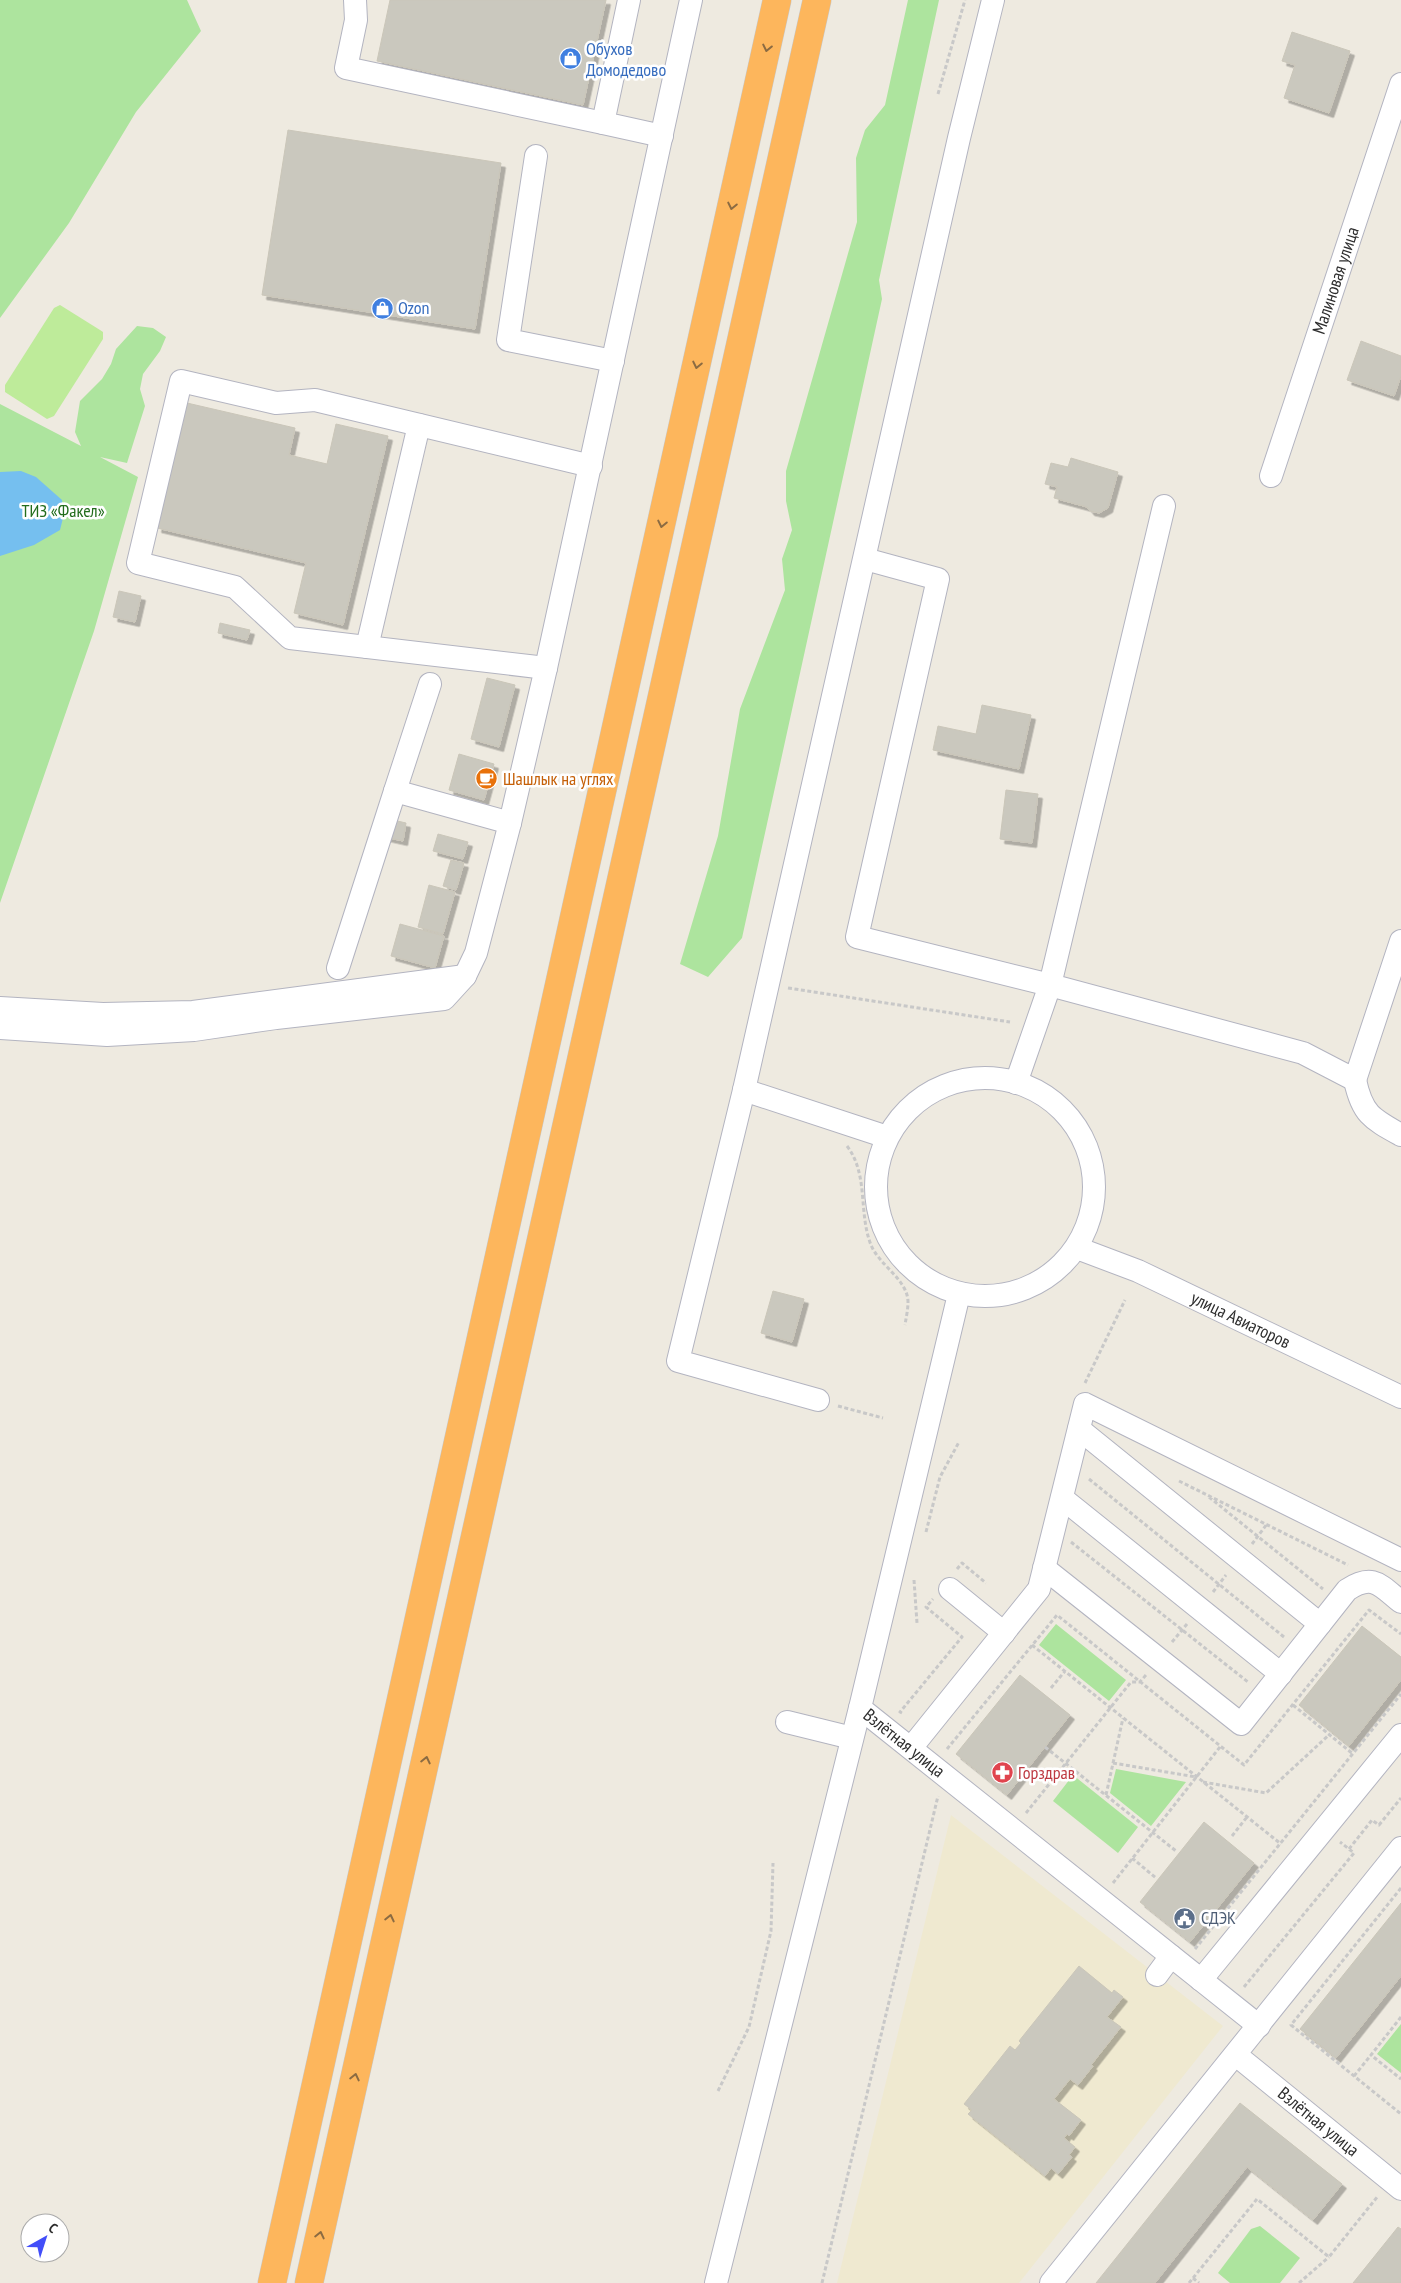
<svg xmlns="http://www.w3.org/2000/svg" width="1401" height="2283" viewBox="0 0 1401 2283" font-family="'PT Sans Narrow',sans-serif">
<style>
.education{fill:#efe9d0}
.green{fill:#ade49e}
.pitch{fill:#beeb9a}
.water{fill:#75bfef}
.building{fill:#cac8be;stroke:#cac6b9;filter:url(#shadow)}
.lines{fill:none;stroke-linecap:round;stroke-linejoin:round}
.minor-casing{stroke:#b3b4c0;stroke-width:24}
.highway-casing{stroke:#c8c8c8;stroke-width:29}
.path{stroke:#c8c8c8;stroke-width:3;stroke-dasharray:4 2.5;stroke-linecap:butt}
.minor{stroke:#fff;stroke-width:22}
.highway{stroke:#fdb65c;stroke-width:28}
.oneway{stroke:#8b6b42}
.labels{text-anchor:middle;stroke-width:5;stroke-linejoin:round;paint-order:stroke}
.shop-label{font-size:18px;fill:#366cbe;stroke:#fff;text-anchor:start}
.street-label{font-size:18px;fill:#2d2d2d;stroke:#fff}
.park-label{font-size:18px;fill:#226c1c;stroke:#fff}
.food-label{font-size:18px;fill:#c56008;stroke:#fff;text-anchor:start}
.health-label{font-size:18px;fill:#be3a42;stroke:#fff;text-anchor:start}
.service-label{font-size:18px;fill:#4e5e75;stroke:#fff;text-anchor:start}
</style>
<defs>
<filter id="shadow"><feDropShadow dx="4.5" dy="4.5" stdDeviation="0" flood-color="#0004"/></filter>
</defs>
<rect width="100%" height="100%" fill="#eeeae0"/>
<!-- education -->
<path class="education" d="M951,1815L1223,2026L1019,2283H837Z"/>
<!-- green -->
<path class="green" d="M0,0H187L201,31L136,112L69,223L0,318Z
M908,0H939L879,280L882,299L742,938L708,977L680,964L718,836L740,709L785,590L782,559L792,530L786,501V471L857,222L856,158L865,130L885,105Z
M137,326L153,328L166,337L160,351L143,374L140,389L145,406L127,463L100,457L138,477L94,631L0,903V404L81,446L75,432L80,401L102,379L111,364L116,349Z
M1056,1624L1126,1680L1109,1701L1039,1645Z
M1116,1769L1186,1782L1151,1826L1110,1793Z
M1073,1775L1138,1827L1118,1853L1053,1801Z
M1401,2024V2073L1377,2054Z
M1260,2226L1300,2258L1280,2283H1230L1218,2273L1251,2229Z"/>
<!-- pitch -->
<path class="pitch" d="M60,305L100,330L103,332V339L54,416L47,419L8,394L5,392V385L54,308Z"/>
<!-- water -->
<path class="water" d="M21,471L36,477L62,500L64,514L60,530L34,545L0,556V472Z"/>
<!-- building -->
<path class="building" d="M390,0H606L583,105L377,61Z
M1292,32L1350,51L1329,113L1284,98L1295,65L1282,61Z
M288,130L501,163L475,329L262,295Z
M1361,341L1401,356V376L1394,396L1347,380Z
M187,403L295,428L289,455L327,464L336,424L388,436L343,625L294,613L306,563L157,528Z
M1071,458L1118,472L1108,508L1099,513L1090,511L1087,507L1054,498L1057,487L1045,484L1051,463L1068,467Z
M119,591L141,596L135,622L113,617Z
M220,623L250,630L247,640L218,633Z
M487,678L515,685L499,747L471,739Z
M982,705L1031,715L1019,769L933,750L938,726L976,734Z
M459,754L494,764L484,800L449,790Z
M1006,790L1038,794L1032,843L1000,839Z
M389,819L406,823L403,841L385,837Z
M438,834L468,842L463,859L433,851Z
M451,860L464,863L456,890L443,886Z
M429,885L455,892L443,934L418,927Z
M400,924L444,936L435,968L391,956Z
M773,1291L804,1299L792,1342L761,1333Z
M1362,1626L1401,1657V1680L1349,1746L1299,1705Z
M1020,1675L1070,1715L1007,1795L956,1754Z
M1204,1822L1254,1863L1190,1942L1140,1902Z
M1401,1903V1976L1336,2058L1300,2029Z
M1079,1966L1112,1993L1114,1990L1123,1997L1107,2017L1121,2027L1091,2065L1093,2066L1078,2085L1070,2079L1054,2099L1081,2120L1069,2136L1067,2134L1064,2138L1075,2147L1069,2155L1072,2157L1058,2174L1051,2168L1045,2176L968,2114L972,2110L964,2104L1010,2046L1015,2050L1021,2043L1019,2041Z
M1240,2103L1342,2184L1313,2220L1247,2167L1155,2283H1096Z
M1398,2227L1401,2229V2283H1353Z"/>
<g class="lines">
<defs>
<g id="minor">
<path d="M355,0L356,20L346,68L603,123"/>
<path d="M629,0L603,123L662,136"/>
<path d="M536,156L508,340L613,361"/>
<path id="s1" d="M1271,476L1401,84"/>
<path d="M865,559L938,579L857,937L1050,985L1303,1053L1355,1080L1401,941"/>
<path d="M367,647L419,425"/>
<path d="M546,668L290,638L235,587L138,563L181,381L276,403L315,400L591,466"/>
<path d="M395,791L430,684"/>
<path d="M338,968L395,791L510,823"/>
<path d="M0,1008L103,1014L193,1012L465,976"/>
<path d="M0,1028L107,1035L194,1030L276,1018L444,999L465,976L476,953L510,823L546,668L691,0"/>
<circle cx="985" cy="1187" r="109"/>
<path d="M1355,1080C1362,1114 1372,1119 1401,1135"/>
<path d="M1016,1083L1050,985L1164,506"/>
<path d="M744,1090L678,1361L818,1400"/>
<path d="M887,1137L744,1090L959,138L993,0"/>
<path id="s2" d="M1077,1248L1138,1271L1401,1397"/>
<path id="s3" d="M959,1294L860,1708L1259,2026"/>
<path d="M1079,1429L1320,1624"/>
<path d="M1062,1498L1281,1674"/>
<path d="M1044,1568L1241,1724L1347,1590C1373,1573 1380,1585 1401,1602"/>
<path d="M950,1589L1004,1633"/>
<path d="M787,1722L852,1738"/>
<path d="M911,1748L1039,1589L1085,1404L1401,1560"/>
<path d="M1157,1975L1171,1956"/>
<path d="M1201,1980L1401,1735"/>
<path id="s4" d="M1236,2055L1401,2189"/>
<path d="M716,2283L860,1708"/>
<path d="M1051,2283L1401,1848"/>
</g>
<path id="highway" d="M272,2283L777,0
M309,2283L817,0"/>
</defs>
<!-- minor casing -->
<use href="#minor" class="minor-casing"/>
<!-- highway casing -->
<use href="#highway" class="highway-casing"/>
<!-- path -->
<path class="path" d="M938,94L965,0
M788,988L1010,1022
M847,1146C869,1175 858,1212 871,1245C879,1265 908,1280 908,1302C908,1310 906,1318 905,1325
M1085,1383L1125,1300
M838,1406L883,1418
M1089,1479L1284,1637
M1179,1481L1348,1565
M1209,1497L1323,1589
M926,1532L940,1477L959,1442
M1071,1542L1248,1682
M1252,1544L1267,1524
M957,1569L962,1563L986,1583
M914,1580L917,1623
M1213,1592L1226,1575
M1172,1642L1187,1624
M1032,1645L1281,1844
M1051,1688L1065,1671
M1293,1705L1353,1754
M902,1713L900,1712L962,1637L926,1607L933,1599
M1045,1747L1176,1851
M947,1749L1057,1615L1244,1765L1369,1610L1401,1634
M1113,1763L1196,1777
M1203,1782L1266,1793L1330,1734
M1106,1795L1123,1718
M1026,1813L1131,1682H1140L1146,1675
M1232,1836L1247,1817
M1349,1849L1372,1820L1379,1825L1401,1798
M1132,1858L1156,1878
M1113,1883L1220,1747
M1401,1888L1291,2025L1401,2114
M1195,1949L1401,1694
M1244,1987L1354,1853L1340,1842
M1401,2017L1371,2055L1401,2079
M1354,2076L1371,2055
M718,2091L749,2027L771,1931L773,1863
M1193,2278L1199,2283
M822,2283L938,1796
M1189,2283L1257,2199L1329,2257L1378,2196
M1299,2283L1329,2257"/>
<!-- minor -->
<use href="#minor" class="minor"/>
<!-- highway -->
<use href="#highway" class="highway"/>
</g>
<!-- one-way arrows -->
<defs><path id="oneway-chevron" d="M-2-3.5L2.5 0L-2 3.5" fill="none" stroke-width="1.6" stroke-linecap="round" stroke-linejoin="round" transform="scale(1.25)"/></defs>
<g class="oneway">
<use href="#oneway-chevron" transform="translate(767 48) rotate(102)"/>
<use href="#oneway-chevron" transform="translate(732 206) rotate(102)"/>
<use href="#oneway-chevron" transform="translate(697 365) rotate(102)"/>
<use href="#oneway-chevron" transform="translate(662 524) rotate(102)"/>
<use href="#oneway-chevron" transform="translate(426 1760) rotate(-77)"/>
<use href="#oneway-chevron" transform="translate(390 1918) rotate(-77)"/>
<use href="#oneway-chevron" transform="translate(355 2077) rotate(-77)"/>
<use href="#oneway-chevron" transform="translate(320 2235) rotate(-77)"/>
</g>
<!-- icons -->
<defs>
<symbol id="shop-disc" viewBox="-11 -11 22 22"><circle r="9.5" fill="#3f7fe0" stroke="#fff"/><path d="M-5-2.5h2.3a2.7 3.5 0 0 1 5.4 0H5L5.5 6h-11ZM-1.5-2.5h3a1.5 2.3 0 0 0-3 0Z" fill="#fff"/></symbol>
<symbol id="cafe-disc" viewBox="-11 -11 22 22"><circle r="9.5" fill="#e8710a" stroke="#fff"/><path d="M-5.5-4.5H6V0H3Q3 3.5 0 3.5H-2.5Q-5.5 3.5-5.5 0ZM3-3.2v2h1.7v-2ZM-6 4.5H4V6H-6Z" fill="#fff"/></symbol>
<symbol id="pharmacy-disc" viewBox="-11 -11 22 22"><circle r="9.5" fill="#e0444e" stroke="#fff"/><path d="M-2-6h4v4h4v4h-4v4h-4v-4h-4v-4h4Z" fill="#fff"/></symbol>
<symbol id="civic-disc" viewBox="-11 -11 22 22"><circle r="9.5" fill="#5c6f8a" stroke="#fff"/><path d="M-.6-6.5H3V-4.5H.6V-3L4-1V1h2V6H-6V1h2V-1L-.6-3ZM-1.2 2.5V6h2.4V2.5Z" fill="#fff"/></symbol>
</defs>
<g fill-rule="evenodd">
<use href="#shop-disc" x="558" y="46" width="25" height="25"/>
<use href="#shop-disc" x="370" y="296" width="25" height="25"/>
<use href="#cafe-disc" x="474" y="766" width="25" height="25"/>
<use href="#pharmacy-disc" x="990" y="1760" width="25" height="25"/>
<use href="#civic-disc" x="1172" y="1906" width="25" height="25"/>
</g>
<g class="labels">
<!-- shop labels -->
<g class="shop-label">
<text x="586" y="55">Обухов<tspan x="586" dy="21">Домодедово</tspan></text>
<text x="398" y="314">Ozon</text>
</g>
<!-- street labels -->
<g class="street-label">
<text dy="6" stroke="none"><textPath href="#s1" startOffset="206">Малиновая улица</textPath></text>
<text dy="6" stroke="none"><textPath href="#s2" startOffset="179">улица Авиаторов</textPath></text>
<text dy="6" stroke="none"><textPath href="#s3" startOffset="482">Взлётная улица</textPath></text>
<text dy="6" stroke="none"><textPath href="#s4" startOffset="106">Взлётная улица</textPath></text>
</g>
<!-- park labels -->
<g class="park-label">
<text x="63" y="517">ТИЗ «Факел»</text>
</g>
<!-- food labels -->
<g class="food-label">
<text x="503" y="785">Шашлык на углях</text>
</g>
<!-- health labels -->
<g class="health-label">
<text x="1018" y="1779">Горздрав</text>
</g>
<!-- service labels -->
<g class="service-label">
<text x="1201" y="1924">СДЭК</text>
</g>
</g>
<!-- north arrow -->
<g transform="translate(45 2238) rotate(39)"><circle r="24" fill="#ffffff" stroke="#ababab"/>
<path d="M0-4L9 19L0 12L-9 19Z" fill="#424ef9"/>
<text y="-8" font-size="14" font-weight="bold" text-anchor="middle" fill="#2d2d2d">С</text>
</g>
</svg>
